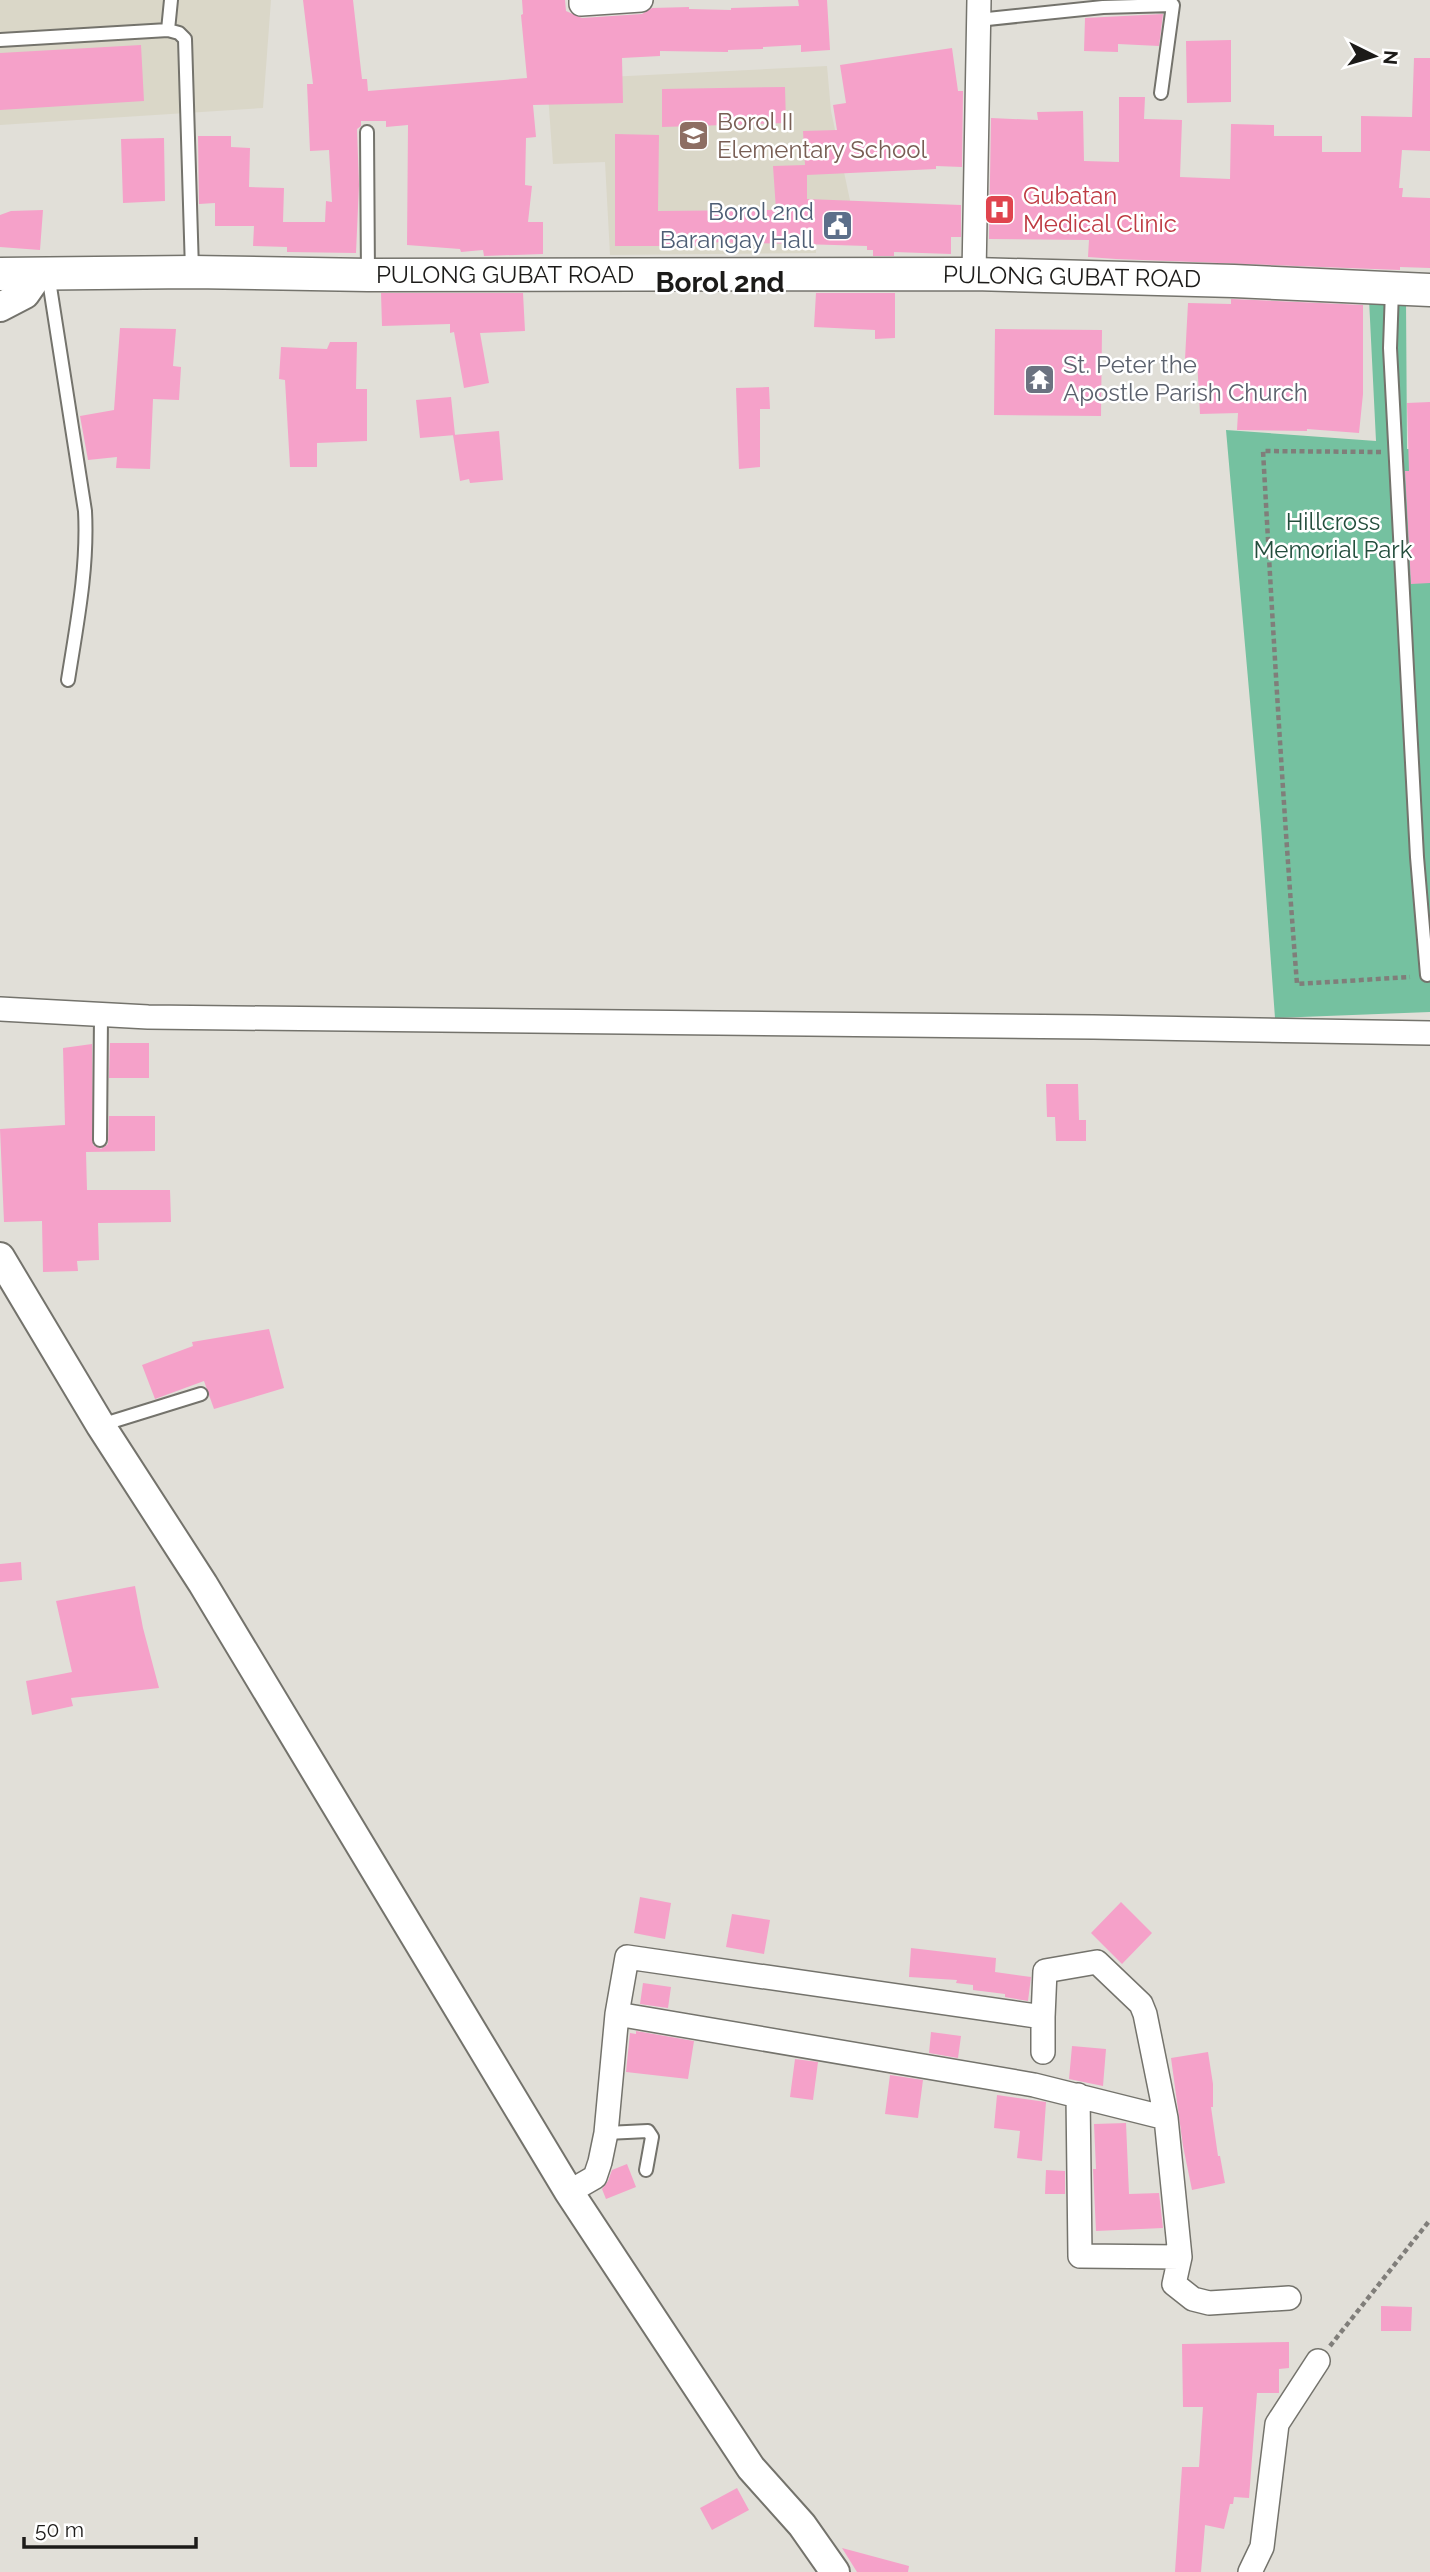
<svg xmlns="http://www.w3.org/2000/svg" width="1430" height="2572" viewBox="0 0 1430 2572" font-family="Raleway,sans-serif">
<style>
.built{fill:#dad7c8}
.green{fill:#75c1a0}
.building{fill:#f5a1c9}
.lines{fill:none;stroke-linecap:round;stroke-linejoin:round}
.service-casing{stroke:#74736c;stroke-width:16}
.minor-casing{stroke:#74736c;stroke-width:26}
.tertiary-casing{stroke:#74736c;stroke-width:32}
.secondary-casing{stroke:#74736c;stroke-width:35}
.path{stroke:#807e7a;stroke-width:4.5;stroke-dasharray:5 3.5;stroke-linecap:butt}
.service{stroke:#fff;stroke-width:12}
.minor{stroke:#fff;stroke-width:23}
.tertiary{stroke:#fff;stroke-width:28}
.secondary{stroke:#fff;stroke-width:32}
.labels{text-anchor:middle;stroke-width:5;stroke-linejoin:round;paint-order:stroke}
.education-label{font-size:24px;fill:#785e54;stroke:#fff;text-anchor:start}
.health-label{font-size:24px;fill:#be3a42;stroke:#fff;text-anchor:start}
.service-label{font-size:24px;fill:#4e5e75;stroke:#fff;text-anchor:end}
.street-label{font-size:24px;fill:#1c1b19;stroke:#fff}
.worship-label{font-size:24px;fill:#5b616d;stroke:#fff;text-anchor:start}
.park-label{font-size:24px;fill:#234d3c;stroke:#fff}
.quarter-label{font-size:28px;font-weight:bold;fill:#1c1b19;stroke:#fff}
</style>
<rect width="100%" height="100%" fill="#e1dfd8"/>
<!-- built -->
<path class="built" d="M0,0H271L263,108L0,125Z
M827,66L831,111L851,205H815L816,253L610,255L605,162L553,164L547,80Z"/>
<!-- green -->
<path class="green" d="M1369,299L1406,300L1407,449L1430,448V1012L1275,1018L1261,826L1226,430L1376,441Z"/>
<!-- building -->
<path class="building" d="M303,0H353L362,79H367L368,91L527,78L521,15L523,14L522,0H565L566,11L582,18L642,14L652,8L689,7V9L731,10V8L799,6L798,0H827L830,50L801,52V45L763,47V49L728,50V52L660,51V56L622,58L623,103L533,105L536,137L526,138L525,185L532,186L528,222H543V254L484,256L483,250L461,252L460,249L407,245L408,125L386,127V121H361V126L357,129L359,185L356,253L287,252V247L253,246L254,226H215V203L199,204L198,136H231V147L250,148L249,187L284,188L283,222H325L326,201L332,202L329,150L310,151L307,84H313Z
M1163,14L1159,46L1118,44V52L1084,51L1085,18Z
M1231,40V102L1187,103L1186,41Z
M141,45L144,101L0,110V53Z
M952,48L958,91H963L962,167L936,166V169L807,175V199L961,205V237H951V254L894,252V256H873V250H867V246L801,244L699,242V246H615V134L659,135L658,211L776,210L773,166L805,165L803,131L837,130L833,105L846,103L840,65Z
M1414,58H1430V151L1402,150L1399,188H1403L1402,197L1430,198V268L1400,267V270L1116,259L1088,257L1089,240L989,239L991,118L1038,120L1037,112L1083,111L1084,161L1119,162V97H1145L1144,119L1182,120L1180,177L1230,179L1231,124L1274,125V136H1322V152H1361V116L1412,117Z
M785,87L786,123L662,127V89Z
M164,138L165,201L123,203L121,139Z
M43,210L40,250L0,247V215L11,211Z
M381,293H523L525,331L480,333L489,383L464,388L454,332L450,333V324L382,326Z
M816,293H895V338L875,339V330L814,327Z
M1231,299L1363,305V394L1359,433L1307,429V431L1237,430L1238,413L1200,414L1197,359H1185L1188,303L1231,304Z
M120,328L176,329L173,366L181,367L179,400L153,399L150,469L116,468L117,457L88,460L80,416L114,410Z
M995,329L1102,330L1101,416L994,415Z
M330,342H357L356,389H367V441L317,443V467H290L285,380L279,379L281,347L327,349Z
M769,387L770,409H760V467L739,469L736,388Z
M451,397L455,435L420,438L416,400Z
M1430,402V583L1411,584L1405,471H1409L1407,403Z
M499,431L503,480L470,483L469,479L460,481L453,435Z
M110,1043H149V1078H109Z
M92,1044L93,1145L101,1149L108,1144L109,1116H155V1151L86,1152L87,1190H170L171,1222L98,1223L99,1260L77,1261L78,1271L43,1272L42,1221L4,1222L0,1129L65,1125L63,1048Z
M1046,1084H1078L1079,1120H1086V1141H1056L1055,1117H1047Z
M269,1329L284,1388L214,1409L204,1381L155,1399L142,1365L193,1346L192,1342Z
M21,1562L22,1580L0,1582V1564Z
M135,1586L143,1628L159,1688L71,1698L73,1706L32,1715L26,1681L72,1672L56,1601Z
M640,1897L671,1903L665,1939L634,1933Z
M1121,1902L1152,1933L1122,1964L1091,1933Z
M732,1914L770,1920L764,1954L726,1947Z
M911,1948L996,1958L995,1972L1031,1977L1028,2001L1005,1997V1994L973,1990V1985L956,1983L957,1980L909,1977Z
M643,1983L671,1987L668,2008L640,2004Z
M636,2031L694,2041L688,2079L626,2072L630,2033L636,2034Z
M931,2032L961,2036L958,2058L929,2053Z
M1072,2046L1106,2049L1103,2086L1069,2079Z
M1208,2052L1213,2084V2107H1211L1218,2156H1220L1225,2183L1192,2190L1183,2146L1171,2058Z
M795,2059L818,2062L813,2100L790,2097Z
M890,2075L923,2080L918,2118L885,2114Z
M997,2095L1046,2102L1042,2161L1017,2158L1020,2131L994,2128Z
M1126,2123L1129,2194L1159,2193L1163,2228L1096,2231L1093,2169H1096L1094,2124Z
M627,2164L636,2187L606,2199L602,2189L608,2181L612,2170Z
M1046,2170L1065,2171V2194H1045Z
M1381,2306L1412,2307L1411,2331H1381Z
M1289,2342V2368L1279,2369V2393H1257L1249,2498L1234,2497L1233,2504H1230L1224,2529L1205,2525L1201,2572H1175L1182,2467H1199L1203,2407H1183L1182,2344Z
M737,2488L749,2510L712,2530L700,2508Z
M842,2548L909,2566L908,2572H857Z"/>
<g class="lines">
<defs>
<path id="service" d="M978,20L1103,7L1173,5L1161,93
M168,30L171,0
M0,40L168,30L179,33L185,39L192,270
M367,132L368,275
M48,274L85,511C88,568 77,623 68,680
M1392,290L1390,348L1417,857L1427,975
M100,1140L101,1015
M101,1425L201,1394
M606,2133L648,2131L652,2137L646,2170"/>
<path id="minor" d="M581,0V4L641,0
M974,274L979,0
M0,1009L148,1017L1094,1027L1430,1033
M617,2014L1034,2085L1166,2118L1180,2257L1174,2284L1193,2299L1209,2303L1289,2298
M1043,2017L1045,1971L1097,1962L1141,2004L1145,2014L1166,2118
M1078,2095L1080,2256L1180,2257
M569,2192L595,2177L600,2162L606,2133L617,2014L627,1957L1043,2017V2052
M1250,2572L1262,2547L1277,2424L1318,2361"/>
<path id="tertiary" d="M0,307L25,294L39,274
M0,1257L101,1426L203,1584L569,2192L751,2468L802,2525L835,2572"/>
<path id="secondary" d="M0,274L192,272L368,275L974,274L1234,281L1430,290"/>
</defs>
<!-- service casing -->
<use href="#service" class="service-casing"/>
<!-- minor casing -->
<use href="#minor" class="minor-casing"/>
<!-- tertiary casing -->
<use href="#tertiary" class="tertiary-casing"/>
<!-- secondary casing -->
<use href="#secondary" class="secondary-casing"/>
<!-- path -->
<path class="path" d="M1381,452L1263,451C1273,629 1283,806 1297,984L1410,977
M1330,2346L1430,2220"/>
<!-- service -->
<use href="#service" class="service"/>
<!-- minor -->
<use href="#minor" class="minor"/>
<!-- tertiary -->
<use href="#tertiary" class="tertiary"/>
<!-- secondary -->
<use href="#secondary" class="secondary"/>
</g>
<!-- icons -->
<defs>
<symbol id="school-square" viewBox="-11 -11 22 22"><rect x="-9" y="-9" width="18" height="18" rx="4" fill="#8d6e63" stroke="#fff"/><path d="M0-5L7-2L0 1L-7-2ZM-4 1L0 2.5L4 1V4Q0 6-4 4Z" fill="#fff"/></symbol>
<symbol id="hospital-square" viewBox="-11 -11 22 22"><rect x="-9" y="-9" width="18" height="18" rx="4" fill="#e0444e" stroke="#fff"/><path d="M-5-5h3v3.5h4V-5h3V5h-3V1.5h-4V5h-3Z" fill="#fff"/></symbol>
<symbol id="civic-square" viewBox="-11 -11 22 22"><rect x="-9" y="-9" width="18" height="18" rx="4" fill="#5c6f8a" stroke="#fff"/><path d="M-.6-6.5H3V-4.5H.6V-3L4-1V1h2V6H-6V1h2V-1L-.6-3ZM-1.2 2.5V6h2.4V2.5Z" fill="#fff"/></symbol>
<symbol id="temple-square" viewBox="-11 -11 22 22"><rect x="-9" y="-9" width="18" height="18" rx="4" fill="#6b7280" stroke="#fff"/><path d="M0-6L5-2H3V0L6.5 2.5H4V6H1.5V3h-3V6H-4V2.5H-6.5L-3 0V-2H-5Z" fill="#fff"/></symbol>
</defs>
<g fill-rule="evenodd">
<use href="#school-square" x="676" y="118" width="35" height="35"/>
<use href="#hospital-square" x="982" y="192" width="35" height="35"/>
<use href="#civic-square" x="820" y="208" width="35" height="35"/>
<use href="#temple-square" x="1022" y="362" width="35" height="35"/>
</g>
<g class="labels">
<!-- education labels -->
<g class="education-label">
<text x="717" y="130">Borol II<tspan x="717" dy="28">Elementary School</tspan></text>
</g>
<!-- health labels -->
<g class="health-label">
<text x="1023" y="204">Gubatan<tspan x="1023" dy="28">Medical Clinic</tspan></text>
</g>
<!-- service labels -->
<g class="service-label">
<text x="814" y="220">Borol 2nd<tspan x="814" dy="28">Barangay Hall</tspan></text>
</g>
<!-- street labels -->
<g class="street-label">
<text x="505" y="283">PULONG GUBAT ROAD</text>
<text transform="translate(1072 277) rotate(1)" y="8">PULONG GUBAT ROAD</text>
</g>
<!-- worship labels -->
<g class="worship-label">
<text x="1063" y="373">St. Peter the<tspan x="1063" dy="28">Apostle Parish Church</tspan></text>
</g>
<!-- park labels -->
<g class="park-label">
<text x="1333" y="530">Hillcross<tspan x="1333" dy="28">Memorial Park</tspan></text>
</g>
<!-- quarter labels -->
<g class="quarter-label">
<text x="720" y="292">Borol 2nd</text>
</g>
</g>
<!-- north arrow -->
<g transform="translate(1374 56) rotate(95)" stroke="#ffffff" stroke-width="5" paint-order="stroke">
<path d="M0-5L12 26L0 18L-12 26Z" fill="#1c1b19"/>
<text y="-10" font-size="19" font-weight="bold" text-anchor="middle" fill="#1c1b19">N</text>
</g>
<!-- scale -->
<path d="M24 2537v10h172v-10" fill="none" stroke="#1c1b19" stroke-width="3.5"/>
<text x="35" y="2537" font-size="21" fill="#1c1b19" stroke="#ffffff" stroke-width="5" paint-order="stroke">50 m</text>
</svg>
